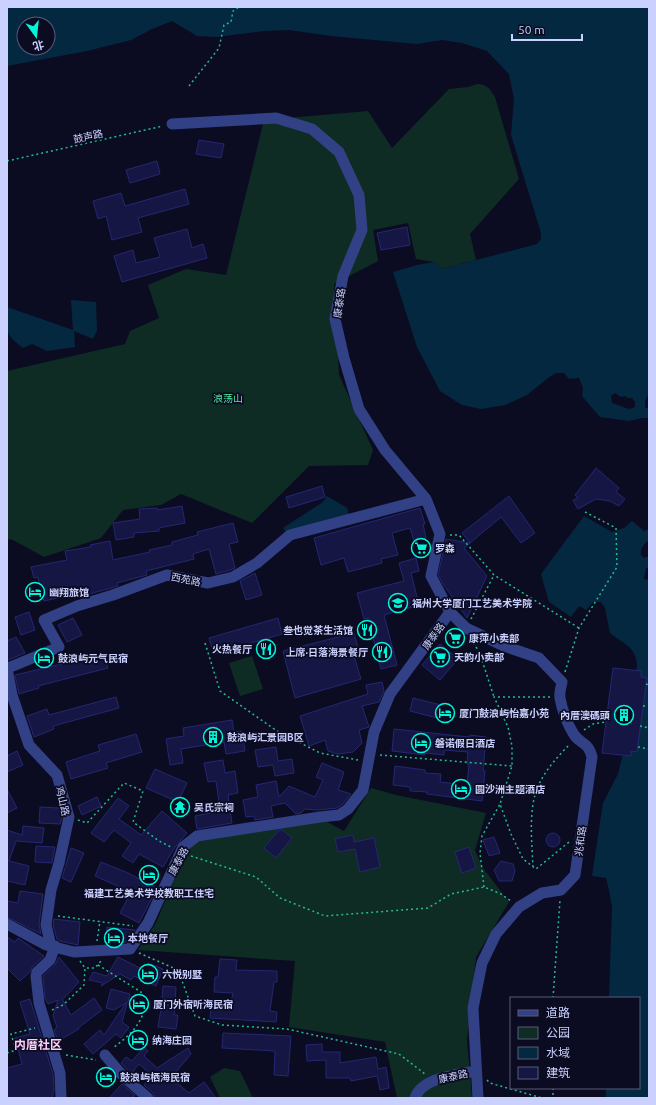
<svg xmlns="http://www.w3.org/2000/svg" width="656" height="1105" viewBox="0 0 656 1105" font-family="Ubuntu,'Noto Sans SC',sans-serif">
<style>
.green{fill:#0e2c24}
.water{fill:#052841;fill-rule:evenodd}
.building{fill:#151644;stroke:#252772}
.lines{fill:none;stroke-linecap:round;stroke-linejoin:round}
.path{stroke:#22bc91;stroke-width:1.5;stroke-dasharray:2 3;stroke-linecap:butt}
.minor{stroke:#324185;stroke-width:11}
.labels{text-anchor:middle;stroke-width:3.5;stroke-linejoin:round;paint-order:stroke}
.street-label{font-size:10px;fill:#cbd1ff;stroke:#0b0c21}
.park-label{font-size:10px;fill:#4deaa0;stroke:#0b0c21}
.poi-label{font-size:10px;font-weight:bold;fill:#cbd1ff;stroke:#0b0c21;text-anchor:start}
.quarter-label{font-size:12px;font-weight:bold;fill:#ffcdf8;stroke:#0b0c21}
</style>
<rect width="100%" height="100%" fill="#0b0c21"/>
<!-- green -->
<path class="green" d="M477,84C487,84 490,89 495,97L519,179L470,234L476,260L442,269L434,262L416,259L408,223L373,230L378,261L334,284L339,375L373,450L368,465L309,466L252,523L181,494L161,505L123,510L101,538L44,557L13,540L7,539V371L125,344L130,331L159,318L148,285L186,269L226,275L264,120L368,111L392,148L449,89L468,87Z
M252,656L263,689L240,696L229,663Z
M371,788L396,795L486,813L475,850L483,868L509,902L476,957L467,1040L472,1098H397L385,1042L289,1027L295,961L138,950L156,923L188,846L201,837L325,821L344,831Z
M224,1068L240,1071L253,1098H220L210,1077Z"/>
<!-- water -->
<path class="water" d="M7,7H649V393L645,401V408H649V418H642L629,421L600,417L582,396L583,388L579,378L569,379L564,373H556L548,378L527,395L505,405L481,409L462,405L440,391L417,347L393,272L417,265L434,262L442,269L537,244L541,239V233L511,135L514,99L509,74L487,51L462,43L442,40L417,44L331,36L289,30L264,31L217,37L197,36L172,21L152,29L131,40L87,51L7,66ZM24,24H48V48H24ZM615,393L621,397L625,396L628,398H632L635,402V407L629,409L612,403L611,396Z
M71,300L96,302L97,330L93,339L74,331L75,347L47,351L32,344L23,348C3,332 7,332 7,307L73,330Z
M327,496L347,508L349,516L287,533L283,528L323,502Z
M584,516L612,532L624,528L632,521L644,531L649,529V540C644,544 640,548 641,555L644,558L649,556V566L646,569L644,578L645,580L649,579V1098H606V1088H639V998H609L612,907L609,890L606,878L592,876L603,803L618,774L622,758L637,666C637,647 623,644 610,633L605,608L601,602H593L586,610L579,606L571,617L549,602L541,574Z"/>
<!-- building -->
<path class="building" d="M199,140L224,144L221,158L196,154Z
M157,161L160,174L130,183L126,170Z
M185,189L189,204L138,218L142,232L112,240L106,216L98,219L93,201L121,193L125,206Z
M407,227L410,245L381,250L377,233Z
M187,229L192,248L203,244L207,258L122,282L114,256L133,250L136,263L160,257L154,238Z
M596,468L619,488L616,492L625,499L619,506L610,501L596,499L578,509L573,500L578,498L575,495Z
M322,486L325,497L289,508L286,497Z
M509,496L535,533L521,543L501,517L470,543L462,533Z
M182,506L185,523L159,528V531L134,533V537L116,540L113,523L140,519L139,509L157,508V510Z
M420,508L425,524H423L426,538L421,539L426,554L415,557L411,545L415,544L410,528L392,533L398,555L381,559L382,563L348,572L344,558L321,565L314,538Z
M233,523L238,542L229,544L235,568L230,570L216,574L209,549L193,554L194,559L146,571L147,575L117,583L118,586L111,588L75,598L74,594L44,601L38,577L34,578L31,567L67,560L65,551L91,547L90,545L110,541L113,560L150,552L149,550L172,545V542L198,535L197,532Z
M446,539L470,543L464,548L487,576L467,618L443,584L438,575Z
M416,558L419,571L411,573L419,605L384,615L397,665L381,669L368,618L364,619L357,593L404,581L399,563Z
M255,573L262,595L246,600L240,581Z
M29,612L35,630L21,635L15,617Z
M73,618L82,635L67,642L58,625Z
M278,618L282,634L214,654L209,638Z
M354,633L360,655L354,656L361,679L295,698L283,651Z
M16,637L25,653L8,660L7,657V641Z
M440,644L458,659L440,680L422,665Z
M104,654L108,668L38,686L39,688L19,694L15,675Z
M613,668L641,671V677L647,678L637,752L631,751V756L602,753Z
M382,682L384,691L379,702L362,706L369,727L359,730L362,743L353,752L338,754L328,751L325,740L309,746L300,716L368,694L366,685Z
M116,697L119,708L53,726L54,729L34,737L27,716L47,709L49,715Z
M413,698L441,705L437,718L410,711Z
M232,720L234,732L242,731L245,751L226,754L224,742L181,749L183,763L170,765L166,739L184,736L183,728Z
M394,729L469,737L470,735L486,737L483,771H485L482,801L427,794V792L410,791V787L393,785L395,766L425,770V773L441,774L440,782L467,785L469,764H467L468,752L444,750V755L425,753V755L392,751Z
M136,734L142,752L106,763L108,768L71,779L66,762L100,751L98,745Z
M276,747L278,761L292,759L294,773L275,776L273,765L258,767L255,750Z
M17,751L23,765L7,772V756Z
M223,760L225,773L235,771L238,793L228,795L232,823L197,829L195,816L210,813L209,810L220,809L216,781L208,782L204,763Z
M322,763L344,772L338,790L351,794L343,804L337,808L317,810L305,809L301,813L296,814L285,803L271,806L273,817L255,820L254,816L246,817L243,800L258,797L256,785L276,781L279,797L289,786L315,797L323,780L316,777Z
M155,769L187,783L178,802L146,788Z
M7,789L17,808L7,813Z
M97,797L101,806L82,815L78,806Z
M118,798L129,806L119,819L141,835L162,811L187,833L175,847L163,867L139,854L133,863L122,856L131,843L114,830L104,842L91,833Z
M40,807L59,808L62,817L60,824L39,823Z
M23,826L44,828L42,843L16,841L9,861L29,866L25,885L7,881V830L22,835Z
M279,830H282L292,838L276,858L264,848Z
M546 840a7 7 0 1 1 14 0a7 7 0 1 1-14 0Z
M353,835L354,842L374,838L380,867L360,872L355,849L338,852L335,839Z
M494,837L500,853L489,856L483,840Z
M36,846L55,847L52,863L35,862Z
M469,847L476,868L462,873L455,852Z
M71,848L84,853L71,882L62,878Z
M501,861L513,864L515,871L512,881H499L494,870Z
M101,862L128,873L157,888L139,923L120,913L131,892L95,876Z
M20,891L43,894L39,924L41,934L7,917V901L18,903Z
M54,919L80,922L78,945L60,941L57,939L53,925Z
M107,927L135,930L126,942L106,943Z
M7,937L15,942L18,938L44,956L32,967L30,972L20,981L7,968Z
M59,957L79,982L65,997L62,999L71,1015L94,998L102,1010L78,1028L79,1029L58,1041L54,1030L57,1027L53,1016L58,1000L48,1004L45,998L43,976L55,965Z
M118,957L144,970L148,963L163,969L156,986L134,976L131,980L120,974L101,986L103,983L89,980L93,972L107,976Z
M220,959L237,960L236,970L277,971V982H274L270,1011L277,1012L276,1022L210,1018L211,1006L230,1007L233,993L214,992L215,977H218Z
M163,986L176,987L175,1005L162,998Z
M111,989L130,994L128,1002L114,1010L106,1008Z
M30,999L53,1074L54,1090L52,1098H7V1068L22,1064L15,1038L30,1034L20,1002Z
M126,1003L127,1004L122,1022L129,1027L121,1038L116,1034L93,1054L84,1044L100,1030L104,1035Z
M162,1003L175,1007L174,1015H178L176,1029L158,1027Z
M223,1033L291,1036L288,1076L274,1075L275,1051L222,1048Z
M322,1044V1052H340V1063L376,1057L378,1069L386,1067L389,1088L380,1090L377,1076L351,1081L350,1078H326V1060L307,1061L306,1045Z
M144,1047L148,1051L144,1056L157,1068L188,1048L191,1054L171,1078L189,1093L204,1082L216,1098H155L153,1093L144,1085L151,1075L139,1064L131,1074L121,1063L126,1057L132,1061Z
M122,1084L135,1095L132,1098H109Z"/>
<g class="lines">
<!-- path -->
<path class="path" d="M189,86L219,48L224,25L231,22L233,11L239,7
M7,161L163,126
M450,535H459L494,575L579,628
M471,619L494,575
M205,643L220,691L277,731L320,753L358,760
M473,643L479,651L494,697
M565,672L579,628L617,567L616,528L583,511
M646,684L649,685
M550,697H494L508,727L512,746V766L500,804L511,834L523,859L536,869L569,842
M643,706H649
M640,726L649,728
M584,730L593,724L606,722
M638,747L649,749
M380,755L512,766
M78,820L87,823L124,783L143,791L133,822L159,841L171,847
M191,856L256,877L280,898L325,916L428,908L451,894L484,887L501,894L511,901
M533,867C532,845 529,816 535,795C540,776 556,758 570,744
M484,887L480,853L482,836L500,804
M58,916L133,926
M97,941L100,921
M139,953L178,970L195,1016L222,1025L287,1029L399,1054L425,1074
M80,961L85,968
M98,965L141,992C142,997 145,1005 144,1010C140,1027 126,1038 113,1048
M553,998L560,900
M52,1010L63,1005L84,985L85,968H95L101,961
M7,1053L16,1050L11,1034L35,1028
M66,1055L96,1060
M487,1080L490,1083L542,1098
M553,1088V1098"/>
<!-- minor -->
<path class="minor" d="M450,612L466,628L504,646L539,658L562,682C561,687 559,693 560,698C562,710 568,726 575,736C582,745 588,742 592,757L575,875L561,890L542,893L519,907L496,934L482,963L473,1008L478,1098
M7,668L12,695L29,745L57,775L69,817L59,863L51,890L46,925L51,946
M8,668L59,647L44,620L77,606L113,595L167,575L208,583L233,577L257,563L290,535L426,499
M7,924L46,945L74,952L130,949L148,923L183,847L197,836L320,817L339,815L348,809L363,790L374,732L390,694L450,612L431,576L440,534L426,499L385,450L359,409L344,358L335,319L343,276L362,230L359,195L339,152L312,129L276,118L172,124
M55,946L50,960L37,972L36,976L39,1003L60,1073L61,1098
M105,1055L122,1075L148,1098
M415,1098C422,1077 457,1075 476,1071"/>
</g>
<!-- icons -->
<defs>
<symbol id="supermarket-ring" viewBox="-11 -11 22 22"><circle r="9.5" fill="#0b0c21" stroke="#00f6d9" stroke-width="1.5"/><path d="M-6-5.5h2.5l.6 2H6L4.5 2H-2.5L-4.4-4H-6ZM-1.5 3.2a1.3 1.3 0 1 0 .1 0ZM3 3.2a1.3 1.3 0 1 0 .1 0Z" fill="#00f6d9"/></symbol>
<symbol id="hotel-ring" viewBox="-11 -11 22 22"><circle r="9.5" fill="#0b0c21" stroke="#00f6d9" stroke-width="1.5"/><path d="M-6-4.5h1.5V1H6V5H4.5V3h-9V5H-6ZM-4 0a1.8 1.8 0 1 1 3.6 0ZM.5 0V-2.5h3Q6-2.5 6 0Z" fill="#00f6d9"/></symbol>
<symbol id="university-ring" viewBox="-11 -11 22 22"><circle r="9.5" fill="#0b0c21" stroke="#00f6d9" stroke-width="1.5"/><path d="M0-5L7-2L0 1L-7-2ZM-4 1L0 2.5L4 1V4Q0 6-4 4Z" fill="#00f6d9"/></symbol>
<symbol id="restaurant-ring" viewBox="-11 -11 22 22"><circle r="9.5" fill="#0b0c21" stroke="#00f6d9" stroke-width="1.5"/><path d="M-5-6h1v4h1v-4h1v4h1v-4h1v5L-1.5 .5V6h-2V.5L-5-1ZM5-6V6H3V1.5H1.5Q1.5-4 5-6Z" fill="#00f6d9"/></symbol>
<symbol id="building-ring" viewBox="-11 -11 22 22"><circle r="9.5" fill="#0b0c21" stroke="#00f6d9" stroke-width="1.5"/><path d="M-4-6H4V6H1V3H-1V6H-4ZM-2.5-4.3h1.7v1.8h-1.7ZM.8-4.3h1.7v1.8H.8ZM-2.5-1h1.7V.8h-1.7ZM.8-1h1.7V.8H.8Z" fill="#00f6d9"/></symbol>
<symbol id="temple-ring" viewBox="-11 -11 22 22"><circle r="9.5" fill="#0b0c21" stroke="#00f6d9" stroke-width="1.5"/><path d="M0-6L5-2H3V0L6.5 2.5H4V6H1.5V3h-3V6H-4V2.5H-6.5L-3 0V-2H-5Z" fill="#00f6d9"/></symbol>
</defs>
<g fill-rule="evenodd">
<use href="#supermarket-ring" x="410" y="537" width="22" height="22"/>
<use href="#hotel-ring" x="24" y="581" width="22" height="22"/>
<use href="#university-ring" x="387" y="592" width="22" height="22"/>
<use href="#restaurant-ring" x="356" y="619" width="22" height="22"/>
<use href="#supermarket-ring" x="444" y="627" width="22" height="22"/>
<use href="#restaurant-ring" x="255" y="638" width="22" height="22"/>
<use href="#restaurant-ring" x="371" y="641" width="22" height="22"/>
<use href="#supermarket-ring" x="429" y="646" width="22" height="22"/>
<use href="#hotel-ring" x="33" y="647" width="22" height="22"/>
<use href="#hotel-ring" x="434" y="702" width="22" height="22"/>
<use href="#building-ring" x="613" y="704" width="22" height="22"/>
<use href="#building-ring" x="202" y="726" width="22" height="22"/>
<use href="#hotel-ring" x="410" y="732" width="22" height="22"/>
<use href="#hotel-ring" x="450" y="778" width="22" height="22"/>
<use href="#temple-ring" x="169" y="796" width="22" height="22"/>
<use href="#hotel-ring" x="138" y="864" width="22" height="22"/>
<use href="#hotel-ring" x="103" y="927" width="22" height="22"/>
<use href="#hotel-ring" x="137" y="963" width="22" height="22"/>
<use href="#hotel-ring" x="128" y="993" width="22" height="22"/>
<use href="#hotel-ring" x="127" y="1029" width="22" height="22"/>
<use href="#hotel-ring" x="95" y="1066" width="22" height="22"/>
</g>
<g class="labels">
<!-- street labels -->
<g class="street-label">
<text transform="translate(88 136) rotate(-12)" y="4">鼓声路</text>
<text transform="translate(339 303) rotate(-82)" y="4">康泰路</text>
<text transform="translate(186 579) rotate(11)" y="4">西苑路</text>
<text transform="translate(433 636) rotate(-54)" y="4">康泰路</text>
<text transform="translate(63 801) rotate(77)" y="4">鸡山路</text>
<text transform="translate(580 841) rotate(-82)" y="4">兆和路</text>
<text transform="translate(178 861) rotate(-62)" y="4">康泰路</text>
<text transform="translate(453 1076) rotate(-12)" y="4">康泰路</text>
</g>
<!-- park labels -->
<g class="park-label">
<text x="228" y="402">浪荡山</text>
</g>
<!-- poi labels -->
<g class="poi-label">
<text x="435" y="552">罗森</text>
<text x="49" y="596">幽翔旅馆</text>
<text x="412" y="607">福州大学厦门工艺美术学院</text>
<text x="353" y="634" text-anchor="end">叁也觉茶生活馆</text>
<text x="469" y="642">康萍小卖部</text>
<text x="252" y="653" text-anchor="end">火热餐厅</text>
<text x="368" y="656" text-anchor="end">上席·日落海景餐厅</text>
<text x="454" y="661">天韵小卖部</text>
<text x="58" y="662">鼓浪屿元气民宿</text>
<text x="459" y="717">厦门鼓浪屿怡嘉小苑</text>
<text x="610" y="719" text-anchor="end">內厝澳碼頭</text>
<text x="227" y="741">鼓浪屿汇景园B区</text>
<text x="435" y="747">磐诺假日酒店</text>
<text x="475" y="793">圆沙洲主题酒店</text>
<text x="194" y="811">吴氏宗祠</text>
<text x="149" y="897" text-anchor="middle">福建工艺美术学校教职工住宅</text>
<text x="128" y="942">本地餐厅</text>
<text x="162" y="978">六悦别墅</text>
<text x="153" y="1008">厦门外宿听海民宿</text>
<text x="152" y="1044">纳海庄园</text>
<text x="120" y="1081">鼓浪屿栖海民宿</text>
</g>
<!-- quarter labels -->
<g class="quarter-label">
<text x="38" y="1049">内厝社区</text>
</g>
</g>
<!-- border -->
<rect width="656" height="1105" fill="none" stroke="#cbd1ff" stroke-width="16"/>
<!-- legend -->
<rect x="510" y="997" width="130" height="92" fill="#0b0c21" stroke="#585b7a"/>
<rect x="518" y="1010" width="20" height="6" fill="#324185" stroke="#585b7a"/>
<text x="546" y="1017" font-size="12" fill="#cbd1ff">道路</text>
<rect x="518" y="1027" width="20" height="12" fill="#0e2c24" stroke="#585b7a"/>
<text x="546" y="1037" font-size="12" fill="#cbd1ff">公园</text>
<rect x="518" y="1047" width="20" height="12" fill="#052841" stroke="#585b7a"/>
<text x="546" y="1057" font-size="12" fill="#cbd1ff">水域</text>
<rect x="518" y="1067" width="20" height="12" fill="#151644" stroke="#585b7a"/>
<text x="546" y="1077" font-size="12" fill="#cbd1ff">建筑</text>
<!-- north arrow -->
<g transform="translate(36 36) rotate(165)"><circle r="19" fill="#0b0c21" stroke="#585b7a"/>
<path d="M0-3L7 15L0 10L-7 15Z" fill="#00f6d9"/>
<text y="-6" font-size="11" font-weight="bold" text-anchor="middle" fill="#cbd1ff">北</text>
</g>
<!-- scale -->
<path d="M512 34v6h70v-6" fill="none" stroke="#cbd1ff" stroke-width="2"/>
<text x="518" y="34" font-size="12" fill="#cbd1ff" stroke="#0b0c21" stroke-width="3" paint-order="stroke">50 m</text>
</svg>
